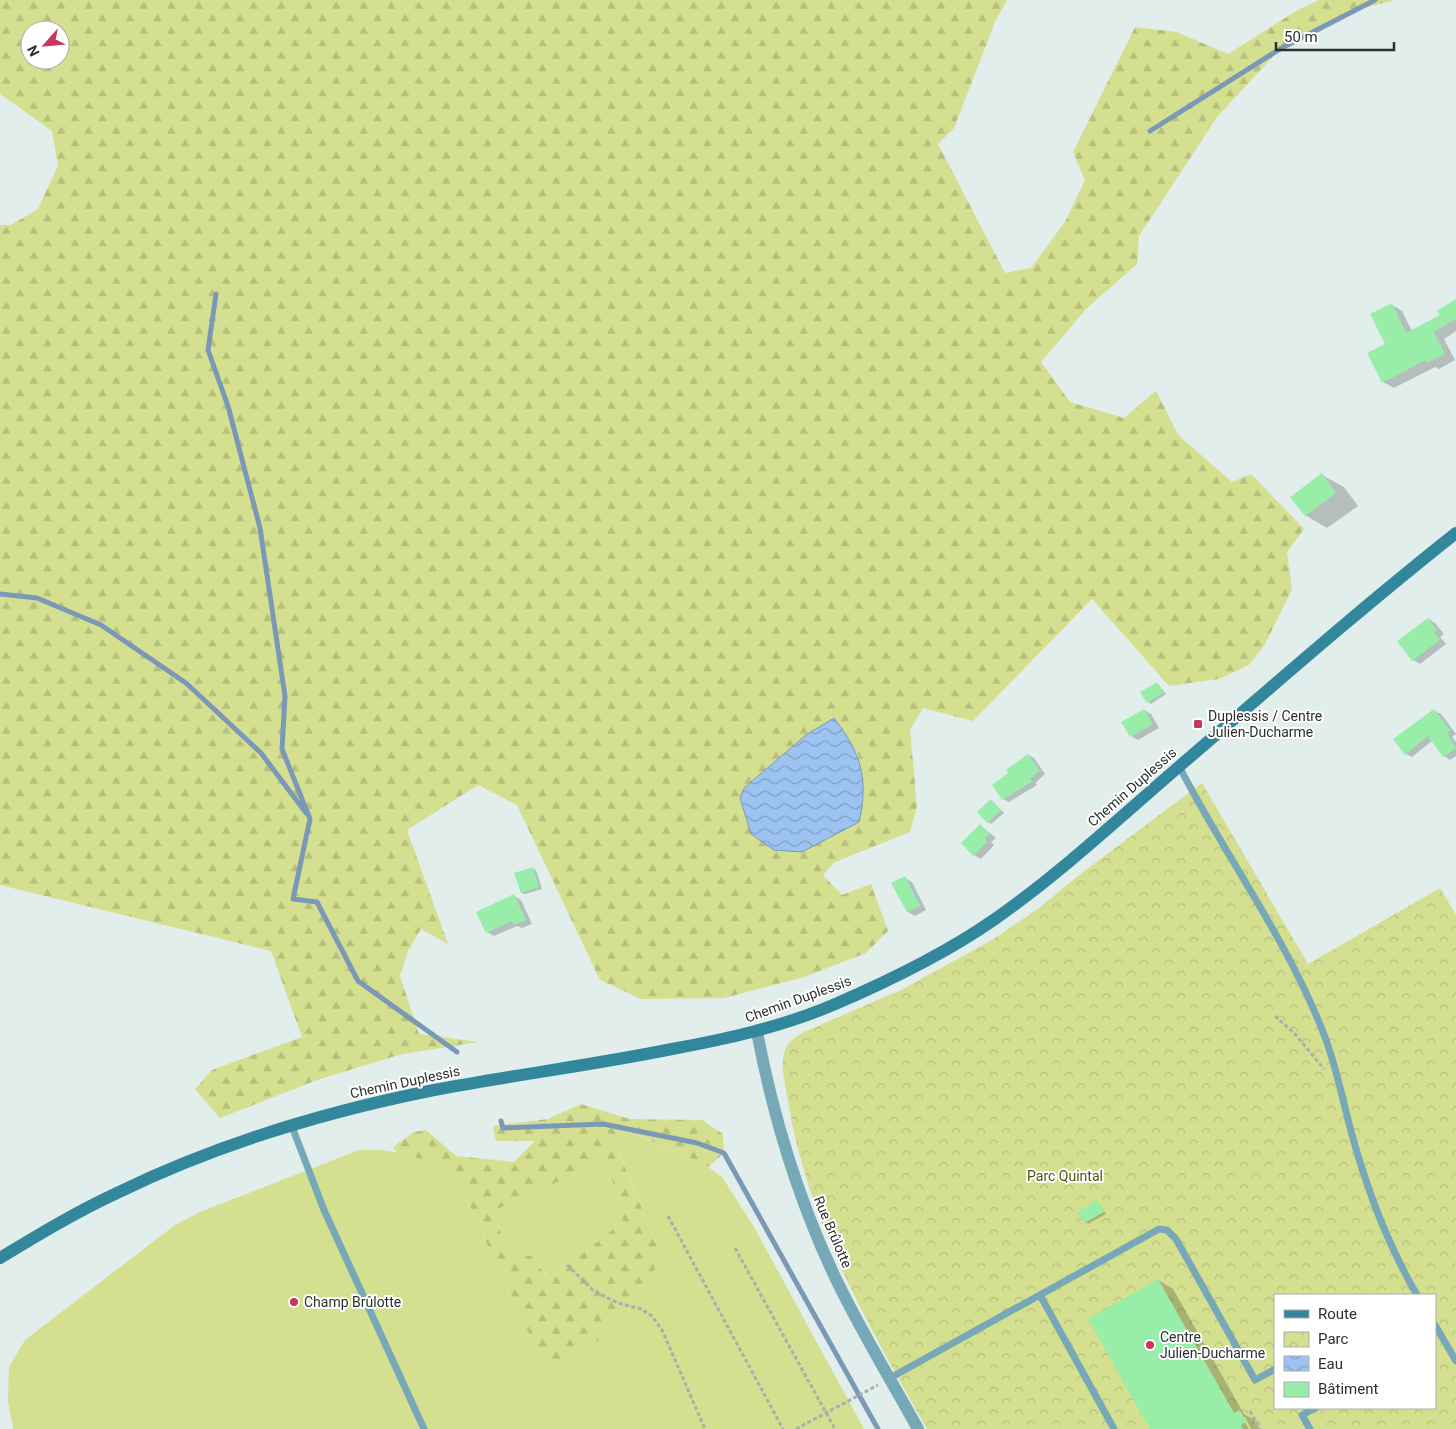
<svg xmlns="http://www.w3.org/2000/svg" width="1456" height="1429" viewBox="0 0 1456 1429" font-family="Roboto,sans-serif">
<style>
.grass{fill:#d4df8f}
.forest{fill:url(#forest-firs);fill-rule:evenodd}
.park{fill:url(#park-crowns);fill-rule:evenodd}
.water{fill:url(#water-waves);stroke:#7b98b7}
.shadow{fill:#0003}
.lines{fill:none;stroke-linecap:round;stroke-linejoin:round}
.stream{stroke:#7b98b7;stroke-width:5}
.building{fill:#98eea8}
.path{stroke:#a6b0ae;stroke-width:3;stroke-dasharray:4 2.5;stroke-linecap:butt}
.lane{stroke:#76a8b7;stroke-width:7}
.street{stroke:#76a8b7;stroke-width:12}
.secondary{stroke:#32879d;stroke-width:12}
.poi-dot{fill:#c6375a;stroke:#fff;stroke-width:2}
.labels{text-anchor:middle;stroke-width:4;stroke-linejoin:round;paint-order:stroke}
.poi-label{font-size:14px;fill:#2b302f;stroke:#fff;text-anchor:start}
.street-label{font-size:14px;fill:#2b302f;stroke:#fff}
.park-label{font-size:14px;fill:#515709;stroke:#fff}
</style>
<defs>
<pattern id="forest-firs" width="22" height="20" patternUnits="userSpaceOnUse" patternTransform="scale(1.25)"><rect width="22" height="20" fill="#d4df8f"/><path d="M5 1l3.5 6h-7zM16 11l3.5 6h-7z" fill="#b6c07c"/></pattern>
<pattern id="park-crowns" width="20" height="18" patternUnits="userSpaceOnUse" patternTransform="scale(1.25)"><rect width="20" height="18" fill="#d4df8f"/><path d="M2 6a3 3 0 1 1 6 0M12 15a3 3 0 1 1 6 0" fill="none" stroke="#b6c07c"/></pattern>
<pattern id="water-waves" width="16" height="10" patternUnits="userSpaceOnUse" patternTransform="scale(1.25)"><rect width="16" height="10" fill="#9dc4f1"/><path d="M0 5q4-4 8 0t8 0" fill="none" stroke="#80a0c4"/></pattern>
</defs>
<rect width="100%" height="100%" fill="#e1eeeb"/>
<!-- grass -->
<path class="grass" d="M634,1134L708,1167L722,1177L754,1227L864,1429H13L8,1401L9,1367L25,1340L175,1225L200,1212L359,1150C390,1148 421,1157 451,1166L456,1170L465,1197L548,1375L657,1266L661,1255L618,1149L622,1140Z
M607,1160L623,1221L620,1224L551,1278L546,1276L535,1256H512L491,1212Z"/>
<!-- forest -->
<path class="forest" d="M0,0H1007L995,22L954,128L938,144L1005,273L1031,268L1065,222L1085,180L1073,152L1135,27L1177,32L1228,54L1296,11L1319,0H1395L1353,11L1280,49L1217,117L1139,236L1137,264L1086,309L1041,362L1070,402L1124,418L1156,391L1178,435L1232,482L1251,474L1304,529L1287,552L1292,589L1264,646L1249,665L1219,679L1169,686L1092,599L973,721L923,708L910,730L917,806L910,832L835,862L823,875L842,895L871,884L888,931L866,953L804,977L724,998L641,999L600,980L517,805L478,785L407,830L448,944L421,929L408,951L400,976L419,1034L479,1042L402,1054L317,1080L220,1118L195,1089L212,1070L302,1037L271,951L0,885V225H11L38,209L58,166L52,131L0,94ZM30,30H60V60H30ZM834,718L859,757L744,788L806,735Z
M581,1104L630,1119L702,1120L723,1134L724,1153L708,1167L635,1134L622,1140L618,1150L661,1255L657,1266L602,1338L548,1375L465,1197L456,1170L451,1166L398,1153L393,1147L414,1132L426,1130L456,1156L514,1162L535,1141H496L493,1126L548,1119ZM607,1160L623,1221L620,1224L551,1278L545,1276L535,1256H512L491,1212Z"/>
<!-- park -->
<path class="park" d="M1202,783L1308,964L1440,888L1456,915V1429H927C868,1325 808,1222 788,1102C786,1087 780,1068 784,1053C787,1042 795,1037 804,1032L901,990L992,940L1039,908L1083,872ZM1275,1295H1435V1408H1275Z"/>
<!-- water -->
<path class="water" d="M834,718C861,753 869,778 859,822L802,852L774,850L751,834L740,798L744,788L806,735Z"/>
<!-- shadow -->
<path class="shadow" d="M1456,301V331L1444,339L1455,360L1439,369L1435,367L1394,388L1383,382L1392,305L1402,311L1412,331L1442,316Z
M1322,475L1344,487L1358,506L1327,528L1305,515Z
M1429,619L1435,623L1444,634L1440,637L1446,644L1420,664L1413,660Z
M1157,683L1166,694L1151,704L1148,702Z
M1144,710L1151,714L1159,728L1138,740L1131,736L1123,722Z
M1434,711L1441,714L1456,734L1452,737L1456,742V756L1450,760L1444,756L1433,740L1412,757L1406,754Z
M1028,755L1034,758L1045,774L1035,783L1037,785L1009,802L1003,799Z
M992,801L1004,813L991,824L988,822Z
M981,826L996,838L991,842L994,845L981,859L974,855Z
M533,869L536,870L542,889L525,894L522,893Z
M905,878L912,882L926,910L915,916L908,912L892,884Z
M514,896L521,900L532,924L522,928L517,926L494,936L487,932Z
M1097,1202L1106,1214L1088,1224L1079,1212Z
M1158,1280L1173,1289L1244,1414L1254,1420L1259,1429H1251L1245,1417H1242L1249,1429H1152Z"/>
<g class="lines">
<!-- stream -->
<path class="stream" d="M1150,131L1280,49L1375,0
M216,294L208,350L228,406L260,528L285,696L282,749L310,819L293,899L317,902L358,981L457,1052
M0,594L37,598L101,625L186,683L261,753L306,813
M501,1121L503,1128L603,1124L697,1143L724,1153L878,1429"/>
</g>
<!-- building -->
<path class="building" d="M1456,299V319L1434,332L1445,354L1427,363L1426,360L1382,383L1367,353L1385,344L1370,314L1392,303L1406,333L1440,315L1437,311Z
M1322,473L1336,493L1305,516L1290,497Z
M1428,618L1437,630L1434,632L1440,640L1412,661L1397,641Z
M1157,682L1164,693L1147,703L1140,692Z
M1144,709L1153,724L1130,737L1121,722Z
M1434,709L1450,730L1447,733L1456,748L1443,757L1428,736L1405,755L1393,739Z
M1028,754L1040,771L1030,779L1032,782L1002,800L992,785L1008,773L1006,770Z
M991,799L1001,811L987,823L977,812Z
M980,824L990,834L985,838L988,841L973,856L961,843Z
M533,867L539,887L521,893L514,873Z
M905,876L920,906L907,912L891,883Z
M514,894L526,920L514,925L512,921L486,933L476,912Z
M1097,1200L1104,1212L1084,1223L1077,1212Z
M1158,1279L1234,1413L1240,1410L1246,1422L1241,1425L1243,1429H1150L1088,1319Z"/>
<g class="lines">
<!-- path -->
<path class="path" d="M1275,1016L1295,1034L1324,1069
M668,1216L783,1429
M735,1248L835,1429
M567,1265L594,1291L618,1303L641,1309L652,1316L662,1330L705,1429
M1250,1411L1260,1429
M796,1429L878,1385"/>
<!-- lane -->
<path class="lane" d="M1179,766C1225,856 1287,939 1323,1032C1336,1064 1342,1098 1351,1131C1366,1187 1388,1245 1417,1295
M291,1124L324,1210L424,1429
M1040,1295L1114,1429
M1435,1325L1456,1361
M890,1378L1159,1229L1167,1230L1176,1239L1255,1380L1275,1369
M1310,1429L1302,1415L1315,1408"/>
<!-- street -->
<path class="street" d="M757,1032C773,1116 798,1198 834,1275C859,1328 890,1378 918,1429"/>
<!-- secondary -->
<path class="secondary" d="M0,1258C38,1235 76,1212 117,1193C217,1144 324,1112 434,1090C513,1075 593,1065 672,1049C727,1039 781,1027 833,1005C889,981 945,954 995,919C1059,874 1116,821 1175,770C1268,690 1360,609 1456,533"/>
</g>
<!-- markers -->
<g class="poi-dot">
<rect x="1193" y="719" width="10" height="10" rx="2.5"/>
<circle cx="294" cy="1302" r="5"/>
<circle cx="1150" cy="1345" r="5"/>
</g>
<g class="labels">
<!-- poi labels -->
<g class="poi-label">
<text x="1208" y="721">Duplessis / Centre<tspan x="1208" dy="16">Julien-Ducharme</tspan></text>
<text x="304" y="1307">Champ Brûlotte</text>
<text x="1160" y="1342">Centre<tspan x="1160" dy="16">Julien-Ducharme</tspan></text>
</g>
<!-- street labels -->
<g class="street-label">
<text transform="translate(1132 787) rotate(-41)" y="5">Chemin Duplessis</text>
<text transform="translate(798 999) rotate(-20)" y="5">Chemin Duplessis</text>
<text transform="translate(405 1082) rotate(-12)" y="5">Chemin Duplessis</text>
<text transform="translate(833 1232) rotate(67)" y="5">Rue Brûlotte</text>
</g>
<!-- park labels -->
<g class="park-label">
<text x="1065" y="1181">Parc Quintal</text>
</g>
</g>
<!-- legend -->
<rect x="1274" y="1294" width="162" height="115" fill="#ffffff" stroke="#aaacac"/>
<rect x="1284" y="1310" width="25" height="8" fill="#32879d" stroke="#aaacac"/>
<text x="1318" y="1319" font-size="15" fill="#2b302f">Route</text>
<rect x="1284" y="1332" width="25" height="15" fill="url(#park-crowns)" stroke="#aaacac"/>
<text x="1318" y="1344" font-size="15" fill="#2b302f">Parc</text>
<rect x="1284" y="1356" width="25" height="15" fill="url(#water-waves)" stroke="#aaacac"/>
<text x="1318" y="1369" font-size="15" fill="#2b302f">Eau</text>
<rect x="1284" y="1382" width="25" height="15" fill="#98eea8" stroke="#aaacac"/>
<text x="1318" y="1394" font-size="15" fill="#2b302f">Bâtiment</text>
<!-- north arrow -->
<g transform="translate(45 45) rotate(243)"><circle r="24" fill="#ffffff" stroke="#aaacac"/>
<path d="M0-4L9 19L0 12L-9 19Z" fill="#c6375a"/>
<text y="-8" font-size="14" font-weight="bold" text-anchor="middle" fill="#2b302f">N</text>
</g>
<!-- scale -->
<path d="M1276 42v8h118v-8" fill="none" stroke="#2b302f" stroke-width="2.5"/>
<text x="1284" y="42" font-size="15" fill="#2b302f" stroke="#ffffff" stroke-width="4" paint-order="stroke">50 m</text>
</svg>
